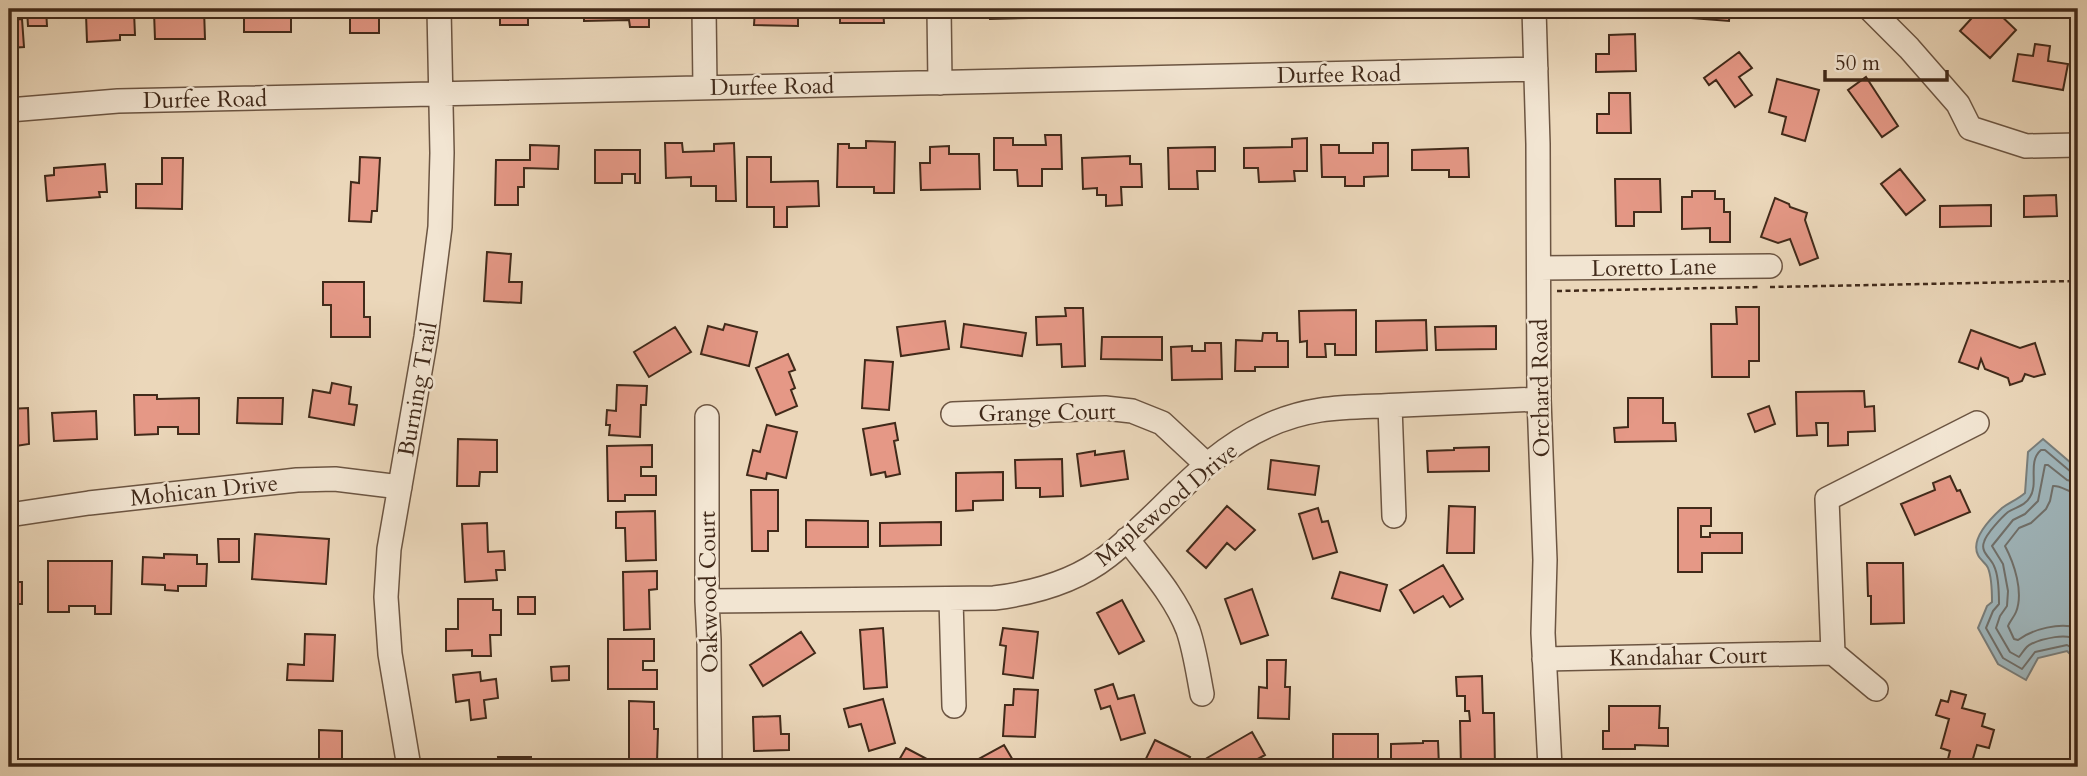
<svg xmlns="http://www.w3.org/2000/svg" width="2087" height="776" viewBox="0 0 2087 776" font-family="Cardo,serif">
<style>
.water{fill:#9fb6bc;stroke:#797e7b;stroke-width:2}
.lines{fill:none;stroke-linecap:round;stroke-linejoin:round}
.shore{stroke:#70706b;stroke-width:2}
.building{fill:#e59886;stroke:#412a1a;stroke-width:2}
.minor-casing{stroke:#6c5542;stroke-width:26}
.path{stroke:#412a1a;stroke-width:2.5;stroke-dasharray:5 3.5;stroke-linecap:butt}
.minor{stroke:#f2e5d2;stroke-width:23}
.labels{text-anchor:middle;stroke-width:5;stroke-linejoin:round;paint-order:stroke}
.street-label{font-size:23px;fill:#412a1a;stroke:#f2e5d2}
</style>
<rect width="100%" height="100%" fill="#ebd7ba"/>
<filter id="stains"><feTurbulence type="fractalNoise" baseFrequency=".00286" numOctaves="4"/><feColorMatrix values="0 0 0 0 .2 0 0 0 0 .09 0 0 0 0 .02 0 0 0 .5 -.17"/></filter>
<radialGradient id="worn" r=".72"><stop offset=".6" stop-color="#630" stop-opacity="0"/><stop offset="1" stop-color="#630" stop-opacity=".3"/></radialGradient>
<!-- water -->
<path class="water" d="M2043,439L2078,469V662L2067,651L2038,658L2026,680L1998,664L1978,628L1987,606L1992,602C1992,592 1992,578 1988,568C1986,563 1980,560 1978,555C1970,539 1991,518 2002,508C2010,502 2017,500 2025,493L2028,452Z"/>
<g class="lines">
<!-- shore -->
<path class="shore" d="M2078,474L2071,472L2045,450H2041C2027,462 2039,483 2030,497C2025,506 2016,507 2008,512C2002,517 1986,534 1984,542C1980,552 1991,558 1994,566C1999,576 1999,593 1999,604L1993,611L1986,628L2003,658L2022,669L2035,652L2067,645L2078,652
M2078,483L2067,480L2048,465H2045L2038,501L2025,514L2013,520L1992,546L2003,564L2008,591L2007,606L2000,616L1996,628L2010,652L2019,657C2023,652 2026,646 2031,644C2044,638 2066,633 2078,640
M2078,493C2069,493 2061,485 2053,486L2050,501L2046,509L2031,523L2019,528L2005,546C2014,563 2024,592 2016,612C2014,617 2010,621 2008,626L2014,639L2018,640C2033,629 2060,622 2078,628"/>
</g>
<!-- building -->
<path class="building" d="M27,9H46L47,26H28Z
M103,9H116L117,12H134L135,35H120V40L87,42L86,14L103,13Z
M190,9H204L205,39H155L154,12H190Z
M244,9H291V32H244Z
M340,9H379V33H350V13L340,14Z
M500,9H528V25H500Z
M584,9H649V27H630L629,20L584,21Z
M755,9H798V26L754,25Z
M840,9H883L884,23H840Z
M989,9H1028V18L990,19Z
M1055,9H1109V18H1080V14H1055Z
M1129,9H1173V16H1142V12H1129Z
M1196,9H1241V14L1196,15Z
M1265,9H1309V12L1265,14Z
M1412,9H1466V10L1412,12Z
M1599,9H1624V12L1599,13Z
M1693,9H1730L1729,21L1692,18Z
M1980,9H1994L2016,30L1990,58L1960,31Z
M22,19L24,47L9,48V20Z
M1635,34L1636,71L1596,72V54H1609V35Z
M2035,44L2050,46L2048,61L2068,64L2063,90L2013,81L2018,54L2033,56Z
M1739,52L1752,68L1739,77L1752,95L1735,107L1716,80L1709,85L1704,78Z
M1866,77L1898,126L1882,137L1848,90Z
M1777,79L1819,90L1805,141L1782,134L1786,117L1769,112Z
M1609,93H1630L1631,133H1597V114H1609Z
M1045,135H1061L1062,169H1042V186H1018L1017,170H994V138H1013V145H1046Z
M1307,138V171H1294L1295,181L1259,182L1258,168H1244V148L1292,147V139Z
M866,141L895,142L894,193H874V187H837L838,144H849V148H866Z
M665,143H682L683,152L714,151V144L734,143L736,201H716V186H691V177L666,178Z
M1373,143H1388V176L1364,177V186H1345V177H1322L1321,145H1339V153H1373Z
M530,145L559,146L558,169L524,168V187H518V205H495L496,160H530Z
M949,146V154H979L980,189L921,190L920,163H930V147Z
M1215,147V171H1197L1198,189H1169L1168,148Z
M1468,148L1469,177H1449V170H1412V150Z
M595,150H640V183H635V174H622V183H595Z
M1130,156V164H1141L1142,187H1121L1122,205L1106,206V195H1097V188L1083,189L1082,158Z
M360,157L380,158L377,211H372L371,222L349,221L351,182L359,183Z
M747,157H771V182L818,181L819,206L787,207V227H774V207H747Z
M162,158H183L182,209L136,208V184H162Z
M105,164L107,192H99L100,197L47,201L45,176L54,175V168Z
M1900,169L1925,200L1906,215L1881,184Z
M1615,179H1660L1661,212H1634V226H1616Z
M1692,191H1715V199H1724V212H1730V242H1710V228L1682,229V197H1692Z
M2056,195L2057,216L2024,217V196Z
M1775,198L1789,204L1790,207L1807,213L1805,220L1818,258L1800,265L1790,239L1778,243L1761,237Z
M1991,205V226L1940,227V206Z
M487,252L511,254L509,282H522L521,303L484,301Z
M323,282H364V317H370V337H331V305H323Z
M1736,307H1759V361H1749V377H1712L1711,324H1737Z
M1065,308H1083L1085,366L1062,367L1061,344L1037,345L1036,317L1066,316Z
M1356,310V355H1335V344H1325L1326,357H1307V341L1300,342L1299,311Z
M1426,320L1427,350L1376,352V321Z
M945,321L949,349L901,356L897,327Z
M725,324L757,332L749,366L701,354L708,326L723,330Z
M964,324L1026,333L1022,356L961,347Z
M1496,326V349L1436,350L1435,327Z
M675,327L691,352L649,377L634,352Z
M1971,330L2020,348L2035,343L2045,374L2034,377L2025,374L2022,381L2010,385L2008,378L1985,369L1981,359L1978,369L1959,362Z
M1263,333H1277V341H1288V367H1255V371H1235L1236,340L1262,341Z
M1102,337H1162V360L1101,359Z
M1205,343H1221L1222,379L1172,380L1171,347L1192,346V351H1205Z
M788,354L795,370L789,372L795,388L791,390L797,406L776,415L756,368Z
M865,360L893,362L889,410L862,408Z
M332,383L351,387L349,404L357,405L354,425L309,417L313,390L330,393Z
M617,385L647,386L646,405H641L640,437L609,435L610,425H606L607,410L616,411Z
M1864,391L1865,407L1874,406L1875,431L1848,432V445L1828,446V423H1816L1817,435L1797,436L1796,392Z
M134,395H157V399L199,398V434H178V427H158V434L135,435Z
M238,398H283L282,424L237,423Z
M1628,398H1663V423H1675L1676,441L1615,442L1614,428L1628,427Z
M1769,406L1775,424L1755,432L1748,414Z
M28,408L29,444L9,447V409Z
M96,411L97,439L54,441L52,413Z
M895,423L898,440L894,441L900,474L886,477L885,472L871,475L863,429Z
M767,425L797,432L786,478L767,473L766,479L747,475L753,450L760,452Z
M458,439L497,440V472H480L479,486H457Z
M652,445V467H641V476H656V495H625V501H608L607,446Z
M1489,447V471L1428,472L1427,451L1454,450V448Z
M1095,451V455L1124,451L1128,479L1081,486L1077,454Z
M1062,459L1063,496L1040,497V488H1016L1015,460Z
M1271,460L1319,466L1315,495L1268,489Z
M1003,472V500L973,501V510L956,511V473Z
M1950,476L1957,491L1960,490L1970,512L1915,535L1901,504L1935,490L1933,483Z
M751,490H778V531H768V551H752Z
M1227,506L1255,530L1235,550L1227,543L1206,568L1187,551Z
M1449,506L1475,507L1474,553H1447Z
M1318,508L1322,522L1328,521L1337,552L1313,559L1299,514Z
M1678,508H1711V526H1701V537H1710V533H1742V553H1702V572H1678Z
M655,511L656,560L626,561L625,528H616V512Z
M806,520L868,521V547H806Z
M941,522V545L880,546V523Z
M487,523L488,552L504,551L505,570H496L497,580L465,582L462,524Z
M255,534L329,539L326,584L252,579Z
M218,539H239V562H219Z
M164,554L197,555V564H207L206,586H178V591L165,590V585L142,584L143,557L164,558Z
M48,561H112L111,614H95V606H69V612H48Z
M1867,563H1903L1904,623L1871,624V596H1868Z
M1443,565L1463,599L1450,607L1443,596L1414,613L1400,590Z
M657,571V589L649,590L650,629L624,630L623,572Z
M1340,572L1387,585L1380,611L1332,598Z
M9,582H22V604H15V619H9Z
M1252,589L1268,635L1241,644L1225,599Z
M518,597H535V614H518Z
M458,599H493V610H501V635H490L491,656H472V650L446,651V629H458Z
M1122,600L1144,641L1119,654L1097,613Z
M883,628L887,687L864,689L860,630Z
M1003,628L1038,632L1033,678L1003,674L1006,646L1000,645Z
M801,632L815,653L763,686L750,665Z
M305,634L335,635L333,681L287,680L288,664L304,665Z
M608,639H654V661H643V670H657V689H608Z
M1267,660H1286L1285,687H1290L1289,719L1258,718L1259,687L1267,688Z
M569,666V680L552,681L551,667Z
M480,672L481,681L496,679L498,698L484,700L486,718L471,720L469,700L456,702L453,675Z
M1482,676L1483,713H1494L1495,767H1461L1460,721H1470L1469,711H1465V696H1457L1456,677Z
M1113,684L1118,699L1134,695L1145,733L1121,740L1110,706L1101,709L1095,690Z
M1014,689L1038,690L1035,737L1003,736L1005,705H1013Z
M1951,691L1966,695L1962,708L1985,714L1982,726L1994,730L1989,748L1977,745L1972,762L1982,766V767H1946L1950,751L1941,748L1949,719L1936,715L1941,700L1948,702Z
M883,699L895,743L869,751L861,724L849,727L844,709Z
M629,701L654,702V729H658L657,762H629Z
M1609,706H1660L1659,728H1668V746L1635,745V749H1603V731H1609Z
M780,716L781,734H789V750L754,751L753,717Z
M319,730L342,731V767H319Z
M1252,732L1265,755L1243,767H1212L1207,758Z
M1333,734H1378V760H1351V767H1333Z
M1155,740L1190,757L1185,767H1142Z
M1423,741H1438L1439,767H1391V744L1423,743Z
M1004,745L1017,767H964Z
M906,748L942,767H895Z
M498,757H531V767H478H499Z
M788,761V767H750V762Z"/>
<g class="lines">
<defs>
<path id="minor" d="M704,9L705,88
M939,9L940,83
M1534,9L1538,144L1539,399L1545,560L1543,633L1550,767
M1870,9L1909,48L1958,104L1970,128L2026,146L2078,145
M9,110L118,101L1536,69
M1539,268L1770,266
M1390,406L1394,516
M953,414L1105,408L1132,411L1162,423L1206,464
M707,417V601L709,640L710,767
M9,515L89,503L297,480L335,479L400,487
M1127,539C1149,568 1175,596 1188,630C1195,651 1198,673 1202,694
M951,599L954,706
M707,601L994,598C1034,593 1075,582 1108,556C1162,514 1202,455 1267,426C1314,404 1352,408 1402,405C1448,403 1493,401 1539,399
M1833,653L1827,499L1977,423
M1544,659L1833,653L1876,689
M409,767L390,654L386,597L389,549L426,337L440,227L442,153L439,9"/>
</defs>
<!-- minor casing -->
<use href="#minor" class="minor-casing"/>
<!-- path -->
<path class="path" d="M1770,287L2078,281
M1557,291L1760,287"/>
<!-- minor -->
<use href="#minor" class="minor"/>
</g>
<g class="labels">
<!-- street labels -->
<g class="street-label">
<text transform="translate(1339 74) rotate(-1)" y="8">Durfee Road</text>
<text transform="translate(772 86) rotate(-1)" y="8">Durfee Road</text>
<text transform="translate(205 99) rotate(-1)" y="8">Durfee Road</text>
<text transform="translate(1654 267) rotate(-1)" y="8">Loretto Lane</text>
<text transform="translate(1540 388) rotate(-91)" y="8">Orchard Road</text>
<text transform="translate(417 389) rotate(-80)" y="8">Burning Trail</text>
<text transform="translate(1047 412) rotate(-1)" y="8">Grange Court</text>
<text transform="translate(204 490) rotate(-6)" y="8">Mohican Drive</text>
<text transform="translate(1166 504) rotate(-40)" y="8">Maplewood Drive</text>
<text transform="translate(708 592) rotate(-91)" y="8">Oakwood Court</text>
<text transform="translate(1688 656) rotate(-1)" y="8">Kandahar Court</text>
</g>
</g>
<!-- margin -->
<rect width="2087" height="776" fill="none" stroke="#ebd7ba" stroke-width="35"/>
<rect x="10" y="10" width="2066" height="755" fill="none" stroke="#412a1a" stroke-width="3.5"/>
<rect x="18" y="18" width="2052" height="741" fill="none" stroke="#412a1a" stroke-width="2"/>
<!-- scale -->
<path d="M1825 70v10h122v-10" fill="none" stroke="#412a1a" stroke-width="3.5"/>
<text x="1835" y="70" font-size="21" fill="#412a1a" stroke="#f2e5d2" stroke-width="5" paint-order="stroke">50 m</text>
<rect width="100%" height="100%" filter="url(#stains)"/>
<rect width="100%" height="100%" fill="url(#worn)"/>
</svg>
